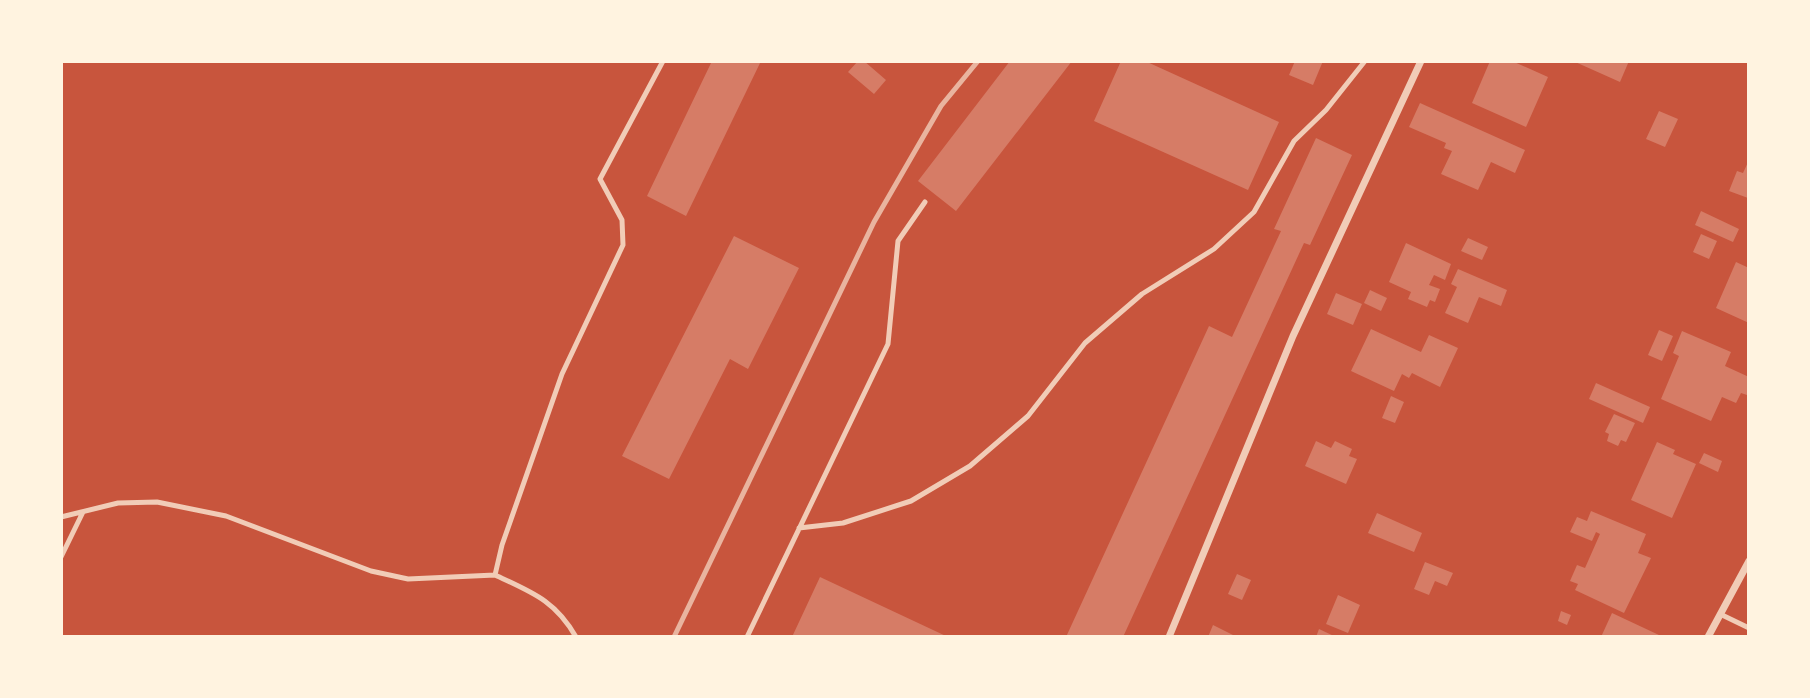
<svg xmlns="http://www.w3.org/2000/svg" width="1810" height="698" viewBox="0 0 1810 698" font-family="Inter,sans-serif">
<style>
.building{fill:#d67c66}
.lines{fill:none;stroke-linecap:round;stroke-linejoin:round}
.service{stroke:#f1ccb7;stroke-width:5}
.minor{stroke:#f1ccb7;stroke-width:7}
.rail{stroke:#e9b49f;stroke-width:5}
</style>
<rect width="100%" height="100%" fill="#c8553d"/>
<!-- building -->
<path class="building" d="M712,61H761L686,216L647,196Z
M858,61H864L886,80L874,94L848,72Z
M1010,61H1072L956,211L918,181Z
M1121,61H1145L1279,122L1248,190L1094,121Z
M1295,61H1323L1313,85L1289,75Z
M1490,61H1512L1548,77L1526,127L1472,103Z
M1573,61H1629L1620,82Z
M1420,103L1525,150L1515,173L1491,162L1478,190L1441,174L1452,151L1444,148L1446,143L1409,127Z
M1659,111L1678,119L1665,147L1646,139Z
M1316,138L1352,155L1310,245L1304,243L1123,637H1066L1209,326L1232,337L1281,231L1274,229Z
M1749,160V196L1748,198L1729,191L1737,171L1743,173Z
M1701,211L1739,229L1733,242L1695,225Z
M1701,234L1717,241L1709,259L1693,252Z
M734,236L799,268L748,369L730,359L669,479L622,456Z
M1468,238L1488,247L1482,260L1461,251Z
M1406,243L1451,264L1445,280L1434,275L1429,285L1440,289L1435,302L1430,300L1427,307L1408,299L1411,292L1389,282Z
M1736,262L1749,268V323L1716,308Z
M1458,269L1507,290L1501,306L1479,297L1468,323L1445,313L1457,287L1451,284Z
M1370,290L1387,298L1381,311L1364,303Z
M1336,293L1362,304L1353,325L1327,314Z
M1371,329L1421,352L1429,335L1458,348L1440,387L1412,373L1409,378L1402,374L1394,391L1351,371Z
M1659,330L1673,336L1662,361L1648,355Z
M1682,331L1731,352L1725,366L1749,377L1747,395L1741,393L1736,403L1722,397L1711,421L1661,399L1679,356L1673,353Z
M1596,383L1650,407L1643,423L1589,399Z
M1391,396L1404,402L1395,423L1382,418Z
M1614,414L1635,423L1626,442L1621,440L1618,446L1607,441L1609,434L1605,432Z
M1316,441L1331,448L1335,441L1352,449L1349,456L1357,459L1346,484L1305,466Z
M1657,442L1675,450L1673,454L1696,464L1672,518L1631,500Z
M1704,453L1722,461L1718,472L1699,463Z
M1591,511L1646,534L1638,553L1651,558L1624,613L1575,590L1578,584L1570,581L1577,565L1585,568L1600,534L1596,532L1592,541L1570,532L1577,517L1587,521Z
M1377,513L1422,533L1414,552L1368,533Z
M1425,562L1453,573L1447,586L1435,581L1429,595L1414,589Z
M1237,574L1251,580L1242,600L1228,594Z
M820,577L948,637H792Z
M1338,595L1360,605L1348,633L1326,624Z
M1561,611L1571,615L1567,625L1558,621Z
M1612,613L1659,635L1658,637H1601Z
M1213,625L1237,637H1208Z
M1319,629L1336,637H1316Z"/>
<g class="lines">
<!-- service -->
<path class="service" d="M61,517L118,503L157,502L226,516L371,571L408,579L495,575
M799,528L843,523L911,501L970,466L1028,416L1085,343L1142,294L1214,249L1254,212L1294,141L1326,110L1365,61
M61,557L83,512
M1720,614L1749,628
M576,637C555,600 531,592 495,575L502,545L562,374L623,245L622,220L600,179L663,61
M747,637L888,344L898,241L925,202"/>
<!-- minor -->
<path class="minor" d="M1169,637L1293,336L1421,61
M1708,637L1749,561"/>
<!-- rail -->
<path class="rail" d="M674,637L874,222L941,106L978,61"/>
</g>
<!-- border -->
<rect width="1810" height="698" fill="none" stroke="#fff3e0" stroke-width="126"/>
</svg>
